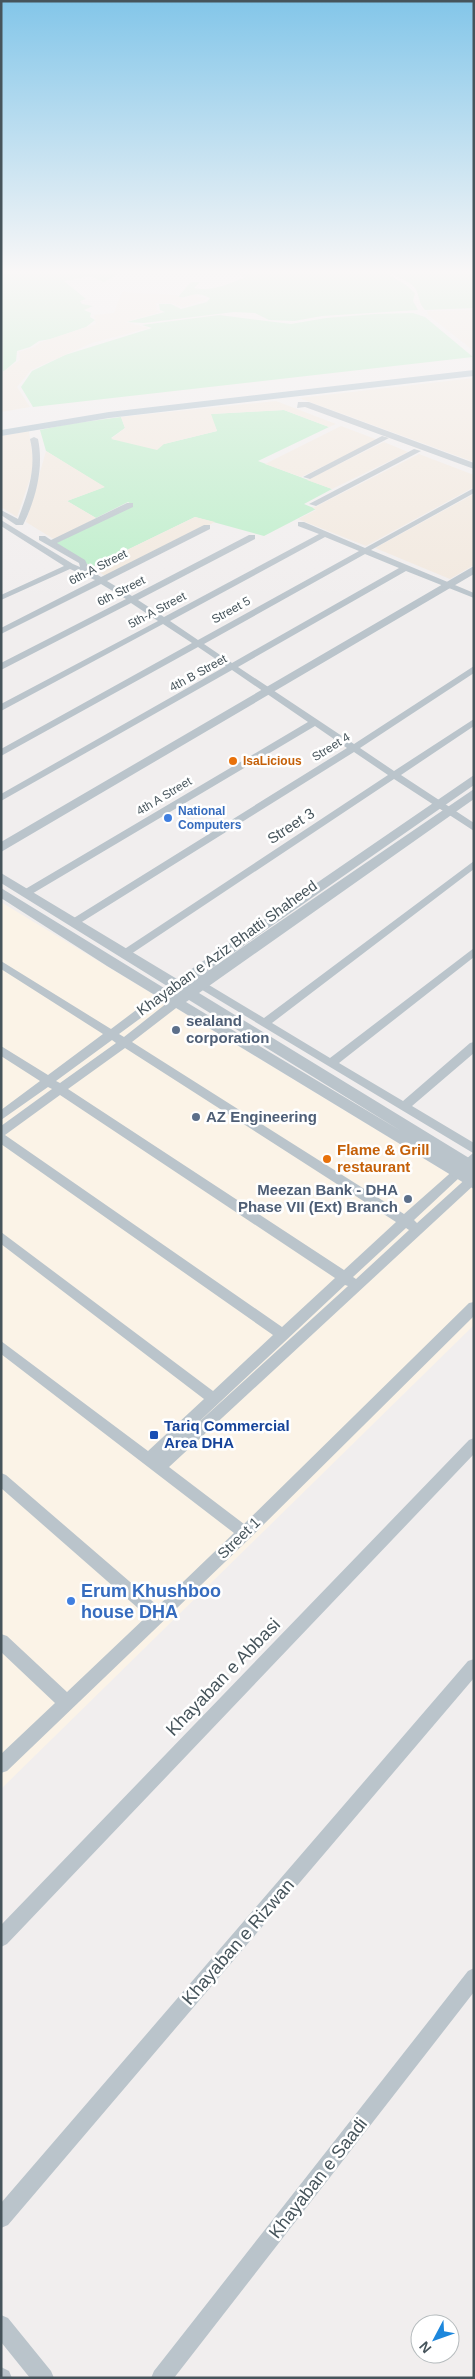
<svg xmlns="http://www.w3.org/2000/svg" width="475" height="2379" viewBox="0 0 475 2379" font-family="Helvetica,sans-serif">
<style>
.commercial{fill:#fbf3e7}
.green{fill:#bdeeca}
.sand{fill:#f2e9df}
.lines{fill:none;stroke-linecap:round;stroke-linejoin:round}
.minor{fill:#bac4cb;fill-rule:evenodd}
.tertiary{fill:#bac4cb;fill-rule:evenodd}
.primary{fill:#aec1cc;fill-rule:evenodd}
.food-dot{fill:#e8710a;stroke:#fff;stroke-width:2}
.shop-dot{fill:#3f7fe0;stroke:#fff;stroke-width:2}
.service-dot{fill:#5c6f8a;stroke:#fff;stroke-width:2}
.transit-dot{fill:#1a4fb4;stroke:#fff;stroke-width:2}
.labels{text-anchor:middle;stroke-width:5;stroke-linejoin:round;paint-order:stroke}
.far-street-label{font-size:12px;fill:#46545b;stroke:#fff}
.far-food-label{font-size:12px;font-weight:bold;fill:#c56008;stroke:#fff;text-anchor:start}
.far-shop-label{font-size:12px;font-weight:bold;fill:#366cbe;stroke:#fff;text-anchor:start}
.street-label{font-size:15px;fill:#46545b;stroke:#fff}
.service-label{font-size:15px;font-weight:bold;fill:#4e5e75;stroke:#fff;text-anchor:start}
.food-label{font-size:15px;font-weight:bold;fill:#c56008;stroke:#fff;text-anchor:start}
.transit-label{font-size:15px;font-weight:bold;fill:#164399;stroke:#fff;text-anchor:start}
.near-shop-label{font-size:18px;font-weight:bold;fill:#366cbe;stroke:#fff;text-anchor:start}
.near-street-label{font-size:18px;fill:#46545b;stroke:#fff}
</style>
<rect width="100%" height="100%" fill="#f1eeee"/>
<!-- commercial -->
<path class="commercial" d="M1,902L474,1189V1325L1,1789Z"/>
<!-- green -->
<path class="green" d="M1,271H123L104,282L90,276L64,281L86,299L80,301L82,304L93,306L84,310L91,313L90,317L95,320L86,327L51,339L39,341L30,347L17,351L16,361L3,372Z
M232,271H383L406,285L415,293L413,301L418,310L322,316L294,321L269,320L255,313L234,312L144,323L127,322L165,312L160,310L159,304H171L181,309L207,302L210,298C192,289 191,299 178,297L191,282H200L194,288C210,292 230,284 245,277Z
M388,271H474V308L425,310C418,303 420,296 415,288C410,281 396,277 388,271Z
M413,313L425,317L473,357L33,407L21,387L32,371L65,355L152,328L142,325L219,315L291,324L326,318L375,314Z
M284,410L329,427L258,461L332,489L304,504L316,509L264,536L195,517L92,567L56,543L133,505L128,502L96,518L67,501L104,487L46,451L40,430L69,424L121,417L125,428L111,438L164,444L217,431L210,414Z"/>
<!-- sand -->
<path class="sand" d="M122,292L175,295L184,299L192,295L208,299L183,307L171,303H156L157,310L161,312L125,322L149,328L92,343L31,370L17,387L30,407L1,412V373L20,360L19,352L34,347L41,342L96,324L94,315L114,313Z
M474,310V351L428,315L427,311Z
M474,378V462L299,398Z
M276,401L336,424L329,427L284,410L211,414L217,431L164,444L157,450L111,439L125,428L121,417Z
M341,426L378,440L301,477L265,464Z
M29,431L34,467L17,517L1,507V436Z
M384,442L408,452L332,489L307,480Z
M46,451L105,487L67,501L96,518L55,540L26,522Z
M419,454L474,475V487L366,546L298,519L316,510L313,508Z
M474,494V565L450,579L375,548Z
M195,517L215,522L105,576L92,567Z"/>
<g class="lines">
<!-- minor -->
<path class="minor" d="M382,436L389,438L310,479L303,477Z
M34,437L38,439C44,467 36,499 23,525H16L1,515V510L18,519C28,493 37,467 30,439Z
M414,449L421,451L316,506L309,504Z
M474,488V493L371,550L474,593V598L406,571L238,667L354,744L474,666V673L360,748L394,771L474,719V726L401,775L474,823V831L394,779L128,956H120L119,954L120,952L388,775L354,752L77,925H69V921L347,748L315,726L30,895H22V891L308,722L232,670L1,801V794L226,666L198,647L1,756V749L192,643L163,624L1,711V704L158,621L131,603L1,670V663L126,599L101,584L1,634V628L95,580L70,569L1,600V595L64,566L1,526V520L73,564L80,567L79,563L39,540V536H45L51,540L127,503H133V507L57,543L85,560L90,570L101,577L204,525H210V529L107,581L132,596L249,535H255V539L138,600L164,617L319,534L298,526V522H304L365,548ZM325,537L359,551L198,640L170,621ZM365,554L399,568L232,663L204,644Z
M474,861V869L272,1023L330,1058L474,948V957L339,1063L403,1101L470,1043L474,1042V1053L412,1106L474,1143V1164L414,1220L417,1223L470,1175L474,1174V1185L169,1467L244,1524L469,1303L474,1302V1316L250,1538L7,1771L1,1773V1754L55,1703L1,1652V1634L7,1636L67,1692L147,1616L1,1488V1473L6,1475L158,1606L234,1533L1,1354V1341L148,1451L204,1399L1,1244V1232L213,1391L273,1335L1,1144V1126L52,1089L48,1087L1,1120V1110L40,1081L1,1056V1046L48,1075L103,1034L1,969V961L111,1029L160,992H168L170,995L168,998L119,1034L124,1037L172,999H180L182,1002L180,1005L132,1042L404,1214L473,1153L194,985L200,981L204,982L264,1018ZM112,1040L116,1043L60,1083L56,1081ZM125,1048L396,1222L344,1270L68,1089ZM60,1095L335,1278L282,1327L5,1135ZM406,1228L409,1230L356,1279L353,1277ZM345,1285L348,1286L188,1432Z
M474,1438V1454L7,1944L1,1947V1925L469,1440Z
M474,1659V1678L8,2225L1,2228V2203L468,1661Z
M474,1968V1992L174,2378H151L154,2371L468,1971Z
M1,2315L8,2318L51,2371L54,2378H30L1,2342Z
M1,2367L9,2371L12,2378H1Z"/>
<!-- tertiary -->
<path class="tertiary" d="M298,402H309L474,463V469L305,407L297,408Z
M474,566V574L1,852V842Z
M474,775V785L187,985L474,789V799L199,993L474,1161V1189L107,966L1,898V888L164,988L167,986L1,883V873L177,979ZM189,1000L401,1131L186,1002Z"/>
<!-- primary -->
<path class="primary" d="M474,370V376L109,418L1,436V430L109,412Z"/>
</g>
<!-- sky -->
<linearGradient id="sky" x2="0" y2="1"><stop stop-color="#83c6e9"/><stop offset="0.45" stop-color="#f9f7f7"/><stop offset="1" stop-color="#f9f7f7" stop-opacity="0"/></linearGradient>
<rect width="475" height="604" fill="url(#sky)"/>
<!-- markers -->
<g class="food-dot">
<circle cx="233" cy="761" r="5"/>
<circle cx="327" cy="1159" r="5"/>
</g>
<g class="shop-dot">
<circle cx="168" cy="818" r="5"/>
<circle cx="71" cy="1601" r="5"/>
</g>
<g class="service-dot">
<circle cx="176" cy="1030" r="5"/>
<circle cx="196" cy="1117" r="5"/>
<circle cx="408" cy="1199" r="5"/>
</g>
<rect class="transit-dot" x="149" y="1430" width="10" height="10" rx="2.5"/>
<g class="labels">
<!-- far-street labels -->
<g class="far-street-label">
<text transform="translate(98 567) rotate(-27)" y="4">6th-A Street</text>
<text transform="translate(121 591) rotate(-27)" y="4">6th Street</text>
<text transform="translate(157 610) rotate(-28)" y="4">5th-A Street</text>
<text transform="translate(231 610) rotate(-29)" y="4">Street 5</text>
<text transform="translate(198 673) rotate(-29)" y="4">4th B Street</text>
<text transform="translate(331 747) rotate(-32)" y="4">Street 4</text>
<text transform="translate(164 796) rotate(-31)" y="4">4th A Street</text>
</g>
<!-- far-food labels -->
<g class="far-food-label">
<text x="243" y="765">IsaLicious</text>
</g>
<!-- far-shop labels -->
<g class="far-shop-label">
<text x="178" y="815">National<tspan x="178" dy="14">Computers</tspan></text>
</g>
<!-- street labels -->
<g class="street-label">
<text transform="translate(291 826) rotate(-33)" y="5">Street 3</text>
<text transform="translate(227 948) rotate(-36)" y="5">Khayaban e Aziz Bhatti Shaheed</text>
<text transform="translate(239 1538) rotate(-44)" y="5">Street 1</text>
</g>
<!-- service labels -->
<g class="service-label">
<text x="186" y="1026">sealand<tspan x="186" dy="17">corporation</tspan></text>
<text x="206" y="1122">AZ Engineering</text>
<text x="398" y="1195" text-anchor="end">Meezan Bank - DHA<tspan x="398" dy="17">Phase VII (Ext) Branch</tspan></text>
</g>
<!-- food labels -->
<g class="food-label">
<text x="337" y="1155">Flame &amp; Grill<tspan x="337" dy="17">restaurant</tspan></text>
</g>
<!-- transit labels -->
<g class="transit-label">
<text x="164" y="1431">Tariq Commercial<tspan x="164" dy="17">Area DHA</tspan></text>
</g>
<!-- near-shop labels -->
<g class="near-shop-label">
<text x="81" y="1597">Erum Khushboo<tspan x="81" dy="21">house DHA</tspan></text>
</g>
<!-- near-street labels -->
<g class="near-street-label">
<text transform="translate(223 1677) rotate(-46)" y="6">Khayaban e Abbasi</text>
<text transform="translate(238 1942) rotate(-49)" y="6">Khayaban e Rizwan</text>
<text transform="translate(318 2178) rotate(-52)" y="6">Khayaban e Saadi</text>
</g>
</g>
<!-- border -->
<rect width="475" height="2379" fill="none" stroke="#46545b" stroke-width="5"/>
<!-- north arrow -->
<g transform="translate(435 2339) rotate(229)"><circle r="24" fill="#ffffff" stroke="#b5bbbd"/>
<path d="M0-4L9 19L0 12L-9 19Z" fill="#1d87dc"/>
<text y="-8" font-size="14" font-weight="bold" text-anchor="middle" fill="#46545b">N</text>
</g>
</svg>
